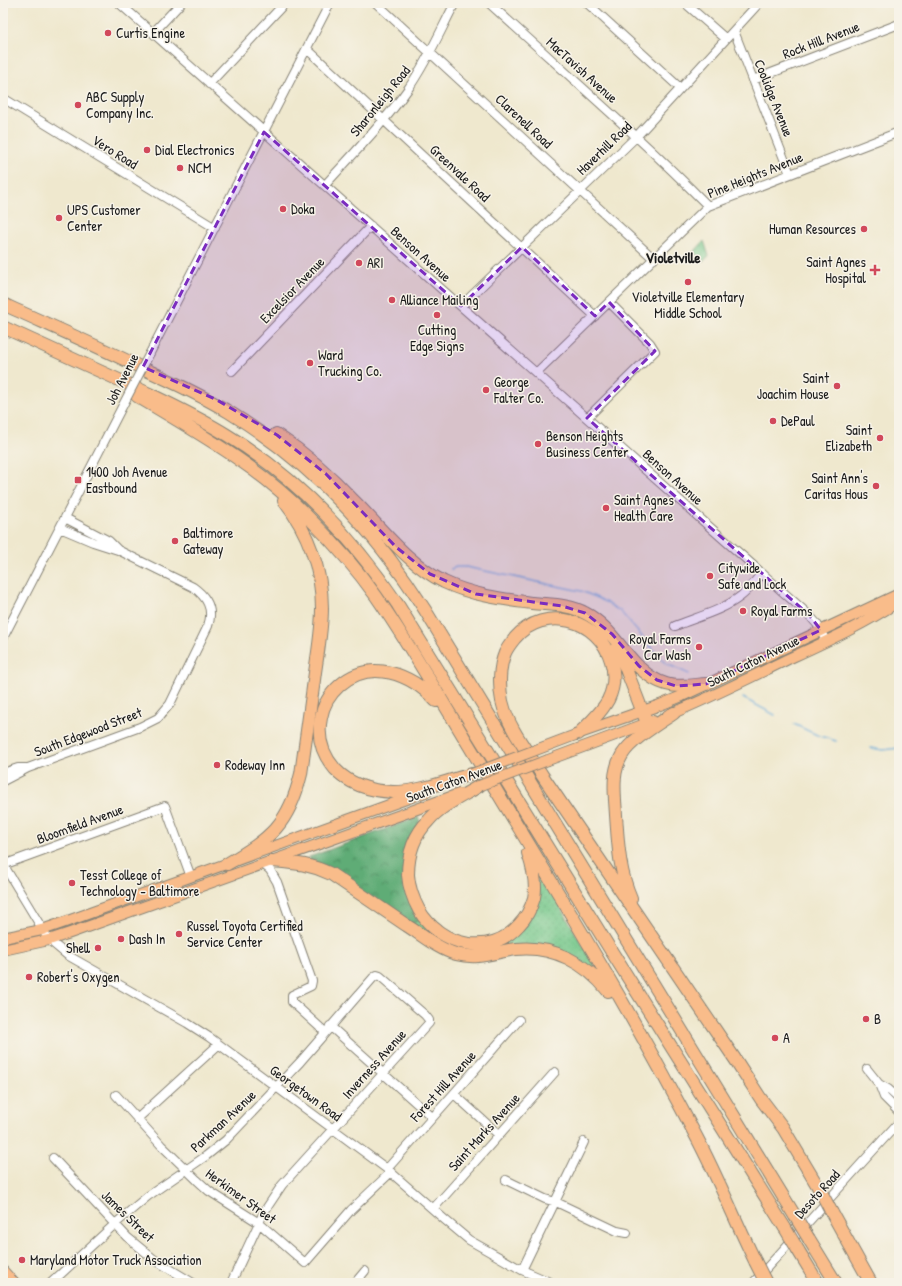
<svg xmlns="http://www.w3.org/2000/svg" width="902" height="1286" viewBox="0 0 902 1286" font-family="'Patrick Hand',sans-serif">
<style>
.grass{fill:url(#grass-dots);stroke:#487253}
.forest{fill:url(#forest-crowns);stroke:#3e6449}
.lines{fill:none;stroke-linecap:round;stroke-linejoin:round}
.stream{stroke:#61a7d7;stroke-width:1.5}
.minor-casing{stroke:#868275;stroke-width:10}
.major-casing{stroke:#868275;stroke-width:12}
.highway-casing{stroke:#868275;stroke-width:14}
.minor{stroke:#fff;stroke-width:8}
.major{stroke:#f9bc8a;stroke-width:10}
.highway{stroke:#f9bc8a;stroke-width:12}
.minor-bridge-casing{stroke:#868275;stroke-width:10;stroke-linecap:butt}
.major-bridge-casing{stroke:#868275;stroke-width:12;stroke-linecap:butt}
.highway-bridge-casing{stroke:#868275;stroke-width:14;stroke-linecap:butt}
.minor-bridge{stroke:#fff;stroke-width:8}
.major-bridge{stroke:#f9bc8a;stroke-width:10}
.highway-bridge{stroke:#f9bc8a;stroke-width:12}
.marked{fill:#7b2cbf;fill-opacity:0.2;stroke:#7b2cbf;stroke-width:3;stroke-dasharray:8 5;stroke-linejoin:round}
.poi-dot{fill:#d1495b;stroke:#f7f3e8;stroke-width:1.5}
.labels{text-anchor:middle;stroke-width:3;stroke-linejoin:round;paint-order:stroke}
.poi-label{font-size:14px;fill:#1c1c1c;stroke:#f7f3e8;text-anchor:start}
.street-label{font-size:14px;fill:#1c1c1c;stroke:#f7f3e8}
.neighbourhood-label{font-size:15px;font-weight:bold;fill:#1c1c1c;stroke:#f7f3e8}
</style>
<defs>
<pattern id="grass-dots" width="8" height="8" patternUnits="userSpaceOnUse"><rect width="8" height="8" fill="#74c78a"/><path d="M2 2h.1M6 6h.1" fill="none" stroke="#64aa76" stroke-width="1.8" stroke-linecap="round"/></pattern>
<pattern id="forest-crowns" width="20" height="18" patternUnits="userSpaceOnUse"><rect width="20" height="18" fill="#5fac76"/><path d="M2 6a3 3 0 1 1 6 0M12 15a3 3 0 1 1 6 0" fill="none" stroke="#4e8b60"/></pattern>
</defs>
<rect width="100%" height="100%" fill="#f7f3e8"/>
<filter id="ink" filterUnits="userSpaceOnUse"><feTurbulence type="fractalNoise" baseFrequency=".025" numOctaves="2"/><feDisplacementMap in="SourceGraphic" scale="8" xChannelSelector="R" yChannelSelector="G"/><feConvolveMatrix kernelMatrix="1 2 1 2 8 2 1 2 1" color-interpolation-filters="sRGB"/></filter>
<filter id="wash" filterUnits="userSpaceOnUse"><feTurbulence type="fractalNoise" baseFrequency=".012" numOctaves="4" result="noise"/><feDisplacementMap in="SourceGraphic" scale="16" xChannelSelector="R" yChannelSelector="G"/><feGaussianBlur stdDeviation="0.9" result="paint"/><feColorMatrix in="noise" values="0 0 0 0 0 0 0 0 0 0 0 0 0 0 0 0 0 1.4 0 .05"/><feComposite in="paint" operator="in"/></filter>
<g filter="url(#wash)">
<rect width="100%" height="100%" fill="#efe8ce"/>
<!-- grass -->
<path class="grass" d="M704,241L709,256L703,262L694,252Z
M541,873L599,973L564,952L476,953L446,946L412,924L419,918L457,946L515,936Z"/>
<!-- forest -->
<path class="forest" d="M418,817L420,822L409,839L419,918L412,924L311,862L309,857Z"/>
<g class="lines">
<!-- stream -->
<path class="stream" d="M451,569L456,567H466L581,591L600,599L620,611L662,660L667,664L689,674
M743,698L775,715
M794,724L817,735L836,741
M871,748L883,750L899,748"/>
</g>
</g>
<g filter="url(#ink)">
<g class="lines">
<defs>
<path id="minor" d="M119,3L809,615L817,624L826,641
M376,3L654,259
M489,3C562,70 638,135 708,206
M587,3L680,88
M685,3L726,39
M734,31L790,174
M153,33L181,3
M307,49L595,316
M753,80L899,24
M209,84L285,3
M3,98L215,228
M325,185C353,154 384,123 408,89C427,62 440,32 455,3
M461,306L636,137L759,3
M150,353L330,3
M232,371L371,226
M536,373L708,206L899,132
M587,418L655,351L650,343L609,302
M60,528L93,542L118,550L109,541L65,518
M675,626C697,617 722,611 741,596C749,590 755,581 762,573
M3,638L123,405
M3,773L18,768H26
M3,781L28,768L140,727L158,718L170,704L208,626C214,609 207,597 193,587L118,550
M3,864L49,940L67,955L187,1023L209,1037L387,1169L444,1219L469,1240L522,1270L552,1283
M263,864L270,870L277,882L312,981L311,986L292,995V1002L325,1032
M3,865L165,806L191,877
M330,1026L432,1117
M867,1069L879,1084L884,1097L899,1112
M879,1084L888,1089L899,1099
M454,1094L499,1135
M116,1095L161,1145L197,1180L209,1191L259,1223L305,1263L351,1210L391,1172
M137,1119L218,1045
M53,1158L127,1237L155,1260L193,1283
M387,1169L519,1020
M506,1180L545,1199L556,1202L617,1231L627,1233
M433,1209L555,1072
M522,1270L584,1142
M51,1283L115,1224L136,1206L148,1196L206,1156L226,1140L300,1062L373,978L377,975L380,976L425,1015L429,1020V1023L282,1185L264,1212L231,1283
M355,1283L365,1271
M753,1283L899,1122"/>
<path id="major" d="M668,715C708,699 747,679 786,660C825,642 863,625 899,601
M580,733L660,705L682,696L899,594
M548,760L653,721
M3,938L42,930L65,922L428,791
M3,950L49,940L70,933L459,794
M3,1271L14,1283"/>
<path id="highway" d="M3,304C49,325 95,345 140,367C171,381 201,395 229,412C310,462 375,530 425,610L795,1216
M3,327C49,348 95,369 141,390C170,404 200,418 227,435C296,477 353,538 398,605L610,949L785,1228
M137,396C197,432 260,467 309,518C333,542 356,568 376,596C414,651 447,710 482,767C556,889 631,1011 697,1138C718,1178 735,1220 755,1261
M276,434C305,453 331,476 354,501C383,530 407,563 444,582C471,595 502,599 532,603C549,605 569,604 585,613C617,629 631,674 666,684C679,688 693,685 706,684
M617,646L647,723
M436,701C411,674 371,658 340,685C330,694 323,705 321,718C317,737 322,754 335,769C350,785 371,791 393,792C419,792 447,781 472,774
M578,734C589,724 601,713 608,700C614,688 615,674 611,661C599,619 545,604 515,638C511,643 507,648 505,653C499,667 499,686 502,701C508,728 528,752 542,775L735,1059L761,1099L783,1128L820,1190
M479,786C463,796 442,805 429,820C414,835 408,854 408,875C409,888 413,899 419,910C440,946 490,958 519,925C526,918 531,908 534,898C537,883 533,868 528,853
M272,861C295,863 310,864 331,874C356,891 381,908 406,925C422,935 438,949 456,954C479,960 494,952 516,949C553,945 586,963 608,991
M227,864C271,838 289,824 301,774C305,743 310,711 314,680C317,656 322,632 322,608C322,570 308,531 284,501
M631,898C619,871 618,843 616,815C615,795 611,773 622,755C632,739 658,724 674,713
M832,1213L871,1283
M809,1239L836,1283
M798,1250L818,1283"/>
</defs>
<!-- minor casing -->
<use href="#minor" class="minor-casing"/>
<!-- major casing -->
<use href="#major" class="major-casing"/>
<!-- highway casing -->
<use href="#highway" class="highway-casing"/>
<!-- minor -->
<use href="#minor" class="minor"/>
<!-- major -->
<use href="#major" class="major"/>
<!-- highway -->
<use href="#highway" class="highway"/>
<defs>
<path id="minor-bridge" d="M123,405L150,353"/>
<path id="major-bridge" d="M472,774L578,734
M479,786L548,760"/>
<path id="highway-bridge" d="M820,1190L832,1213
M795,1216L809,1239
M785,1228L798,1250
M755,1261L766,1283"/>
</defs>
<!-- minor-bridge casing -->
<use href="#minor-bridge" class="minor-bridge-casing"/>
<!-- major-bridge casing -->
<use href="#major-bridge" class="major-bridge-casing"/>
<!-- highway-bridge casing -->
<use href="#highway-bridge" class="highway-bridge-casing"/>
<!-- minor-bridge -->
<use href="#minor-bridge" class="minor-bridge"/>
<!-- major-bridge -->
<use href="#major-bridge" class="major-bridge"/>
<!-- highway-bridge -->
<use href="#highway-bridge" class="highway-bridge"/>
</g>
</g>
<!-- marked area -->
<path class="marked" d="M264,132L461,306L522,247L595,316L609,302L655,351L587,418L809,615L821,630L706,684L676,686L657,680L639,666L612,634L585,613L562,606L476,594L430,574L396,547L326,474L277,435L217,400L143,367Z"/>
<!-- markers -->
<g class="poi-dot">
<circle cx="108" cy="33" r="4"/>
<circle cx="78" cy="105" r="4"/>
<circle cx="147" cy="150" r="4"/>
<circle cx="180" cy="168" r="4"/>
<circle cx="283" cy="209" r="4"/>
<circle cx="59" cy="218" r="4"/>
<circle cx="864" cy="229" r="4"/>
<circle cx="359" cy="263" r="4"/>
<path d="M873 264h4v4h4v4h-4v4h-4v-4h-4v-4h4z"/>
<circle cx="688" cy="282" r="4"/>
<circle cx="392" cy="300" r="4"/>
<circle cx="437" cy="315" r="4"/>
<circle cx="310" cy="363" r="4"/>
<circle cx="837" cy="386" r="4"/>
<circle cx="486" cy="390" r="4"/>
<circle cx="773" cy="421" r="4"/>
<circle cx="880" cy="438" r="4"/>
<circle cx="538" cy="444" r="4"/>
<rect x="74" y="476" width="8" height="8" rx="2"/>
<circle cx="876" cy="486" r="4"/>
<circle cx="606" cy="508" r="4"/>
<circle cx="175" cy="541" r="4"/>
<circle cx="710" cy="576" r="4"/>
<circle cx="743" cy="611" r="4"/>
<circle cx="699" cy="647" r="4"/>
<circle cx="217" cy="765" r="4"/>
<circle cx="72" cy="883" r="4"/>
<circle cx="179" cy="934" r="4"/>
<circle cx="121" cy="939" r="4"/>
<circle cx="98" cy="948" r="4"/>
<circle cx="29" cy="977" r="4"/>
<circle cx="866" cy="1019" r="4"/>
<circle cx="775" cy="1038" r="4"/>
<circle cx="22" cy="1260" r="4"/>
</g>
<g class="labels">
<!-- poi labels -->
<g class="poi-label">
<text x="116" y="38">Curtis Engine</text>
<text x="86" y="102">ABC Supply<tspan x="86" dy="16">Company Inc.</tspan></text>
<text x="155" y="155">Dial Electronics</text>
<text x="188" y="173">NCM</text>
<text x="291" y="214">Doka</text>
<text x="67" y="215">UPS Customer<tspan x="67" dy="16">Center</tspan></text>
<text x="856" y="234" text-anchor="end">Human Resources</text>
<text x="866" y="267" text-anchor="end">Saint Agnes<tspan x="866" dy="16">Hospital</tspan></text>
<text x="367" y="268">ARI</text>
<text x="688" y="302" text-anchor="middle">Violetville Elementary<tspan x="688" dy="16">Middle School</tspan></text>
<text x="400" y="305">Alliance Mailing</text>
<text x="437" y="335" text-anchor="middle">Cutting<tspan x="437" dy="16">Edge Signs</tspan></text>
<text x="318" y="360">Ward<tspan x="318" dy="16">Trucking Co.</tspan></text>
<text x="829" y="383" text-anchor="end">Saint<tspan x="829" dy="16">Joachim House</tspan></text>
<text x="494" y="387">George<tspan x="494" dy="16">Falter Co.</tspan></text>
<text x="781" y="426">DePaul</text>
<text x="872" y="435" text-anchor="end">Saint<tspan x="872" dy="16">Elizabeth</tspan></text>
<text x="546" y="441">Benson Heights<tspan x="546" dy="16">Business Center</tspan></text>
<text x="86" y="477">1400 Joh Avenue<tspan x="86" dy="16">Eastbound</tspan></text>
<text x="868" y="483" text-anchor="end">Saint Ann's<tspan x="868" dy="16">Caritas Hous</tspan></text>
<text x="614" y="505">Saint Agnes<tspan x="614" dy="16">Health Care</tspan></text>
<text x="183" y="538">Baltimore<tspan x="183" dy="16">Gateway</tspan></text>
<text x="718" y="573">Citywide<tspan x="718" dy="16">Safe and Lock</tspan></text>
<text x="751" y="616">Royal Farms</text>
<text x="691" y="644" text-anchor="end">Royal Farms<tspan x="691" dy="16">Car Wash</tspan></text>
<text x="225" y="770">Rodeway Inn</text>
<text x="80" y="880">Tesst College of<tspan x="80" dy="16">Technology - Baltimore</tspan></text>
<text x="187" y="931">Russel Toyota Certified<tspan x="187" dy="16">Service Center</tspan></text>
<text x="129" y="944">Dash In</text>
<text x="90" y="953" text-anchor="end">Shell</text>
<text x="37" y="982">Robert's Oxygen</text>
<text x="874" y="1024">B</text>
<text x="783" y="1043">A</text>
<text x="30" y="1265">Maryland Motor Truck Association</text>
</g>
<!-- street labels -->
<g class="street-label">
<text transform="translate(821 40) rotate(-21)" y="5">Rock Hill Avenue</text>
<text transform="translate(582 70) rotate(42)" y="5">MacTavish Avenue</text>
<text transform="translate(774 98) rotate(68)" y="5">Coolidge Avenue</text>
<text transform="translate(380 101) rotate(-51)" y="5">Sharonleigh Road</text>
<text transform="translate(524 121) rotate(43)" y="5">Clarenell Road</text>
<text transform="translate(604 148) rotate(-44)" y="5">Haverhill Road</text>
<text transform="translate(115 152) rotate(32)" y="5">Vero Road</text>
<text transform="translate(460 173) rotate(43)" y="5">Greenvale Road</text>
<text transform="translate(755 175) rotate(-22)" y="5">Pine Heights Avenue</text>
<text transform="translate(421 254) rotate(42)" y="5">Benson Avenue</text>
<text transform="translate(292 290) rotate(-46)" y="5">Excelsior Avenue</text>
<text transform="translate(122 379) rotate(-63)" y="5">Joh Avenue</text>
<text transform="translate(673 477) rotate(42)" y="5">Benson Avenue</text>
<text transform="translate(753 661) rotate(-26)" y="5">South Caton Avenue</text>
<text transform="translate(88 732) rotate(-21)" y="5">South Edgewood Street</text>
<text transform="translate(454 781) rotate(-20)" y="5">South Caton Avenue</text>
<text transform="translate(80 824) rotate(-20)" y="5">Bloomfield Avenue</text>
<text transform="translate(374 1064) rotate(-48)" y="5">Inverness Avenue</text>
<text transform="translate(443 1086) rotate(-48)" y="5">Forest Hill Avenue</text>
<text transform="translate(306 1093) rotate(36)" y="5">Georgetown Road</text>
<text transform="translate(223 1121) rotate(-43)" y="5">Parkman Avenue</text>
<text transform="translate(484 1132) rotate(-48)" y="5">Saint Marks Avenue</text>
<text transform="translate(817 1194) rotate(-48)" y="5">Desoto Road</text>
<text transform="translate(241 1196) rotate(36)" y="5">Herkimer Street</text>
<text transform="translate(128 1216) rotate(44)" y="5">James Street</text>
</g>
<!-- neighbourhood labels -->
<g class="neighbourhood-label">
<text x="673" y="263">Violetville</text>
</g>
</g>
<!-- margin -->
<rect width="902" height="1286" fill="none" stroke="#f7f3e8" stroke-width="16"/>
</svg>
